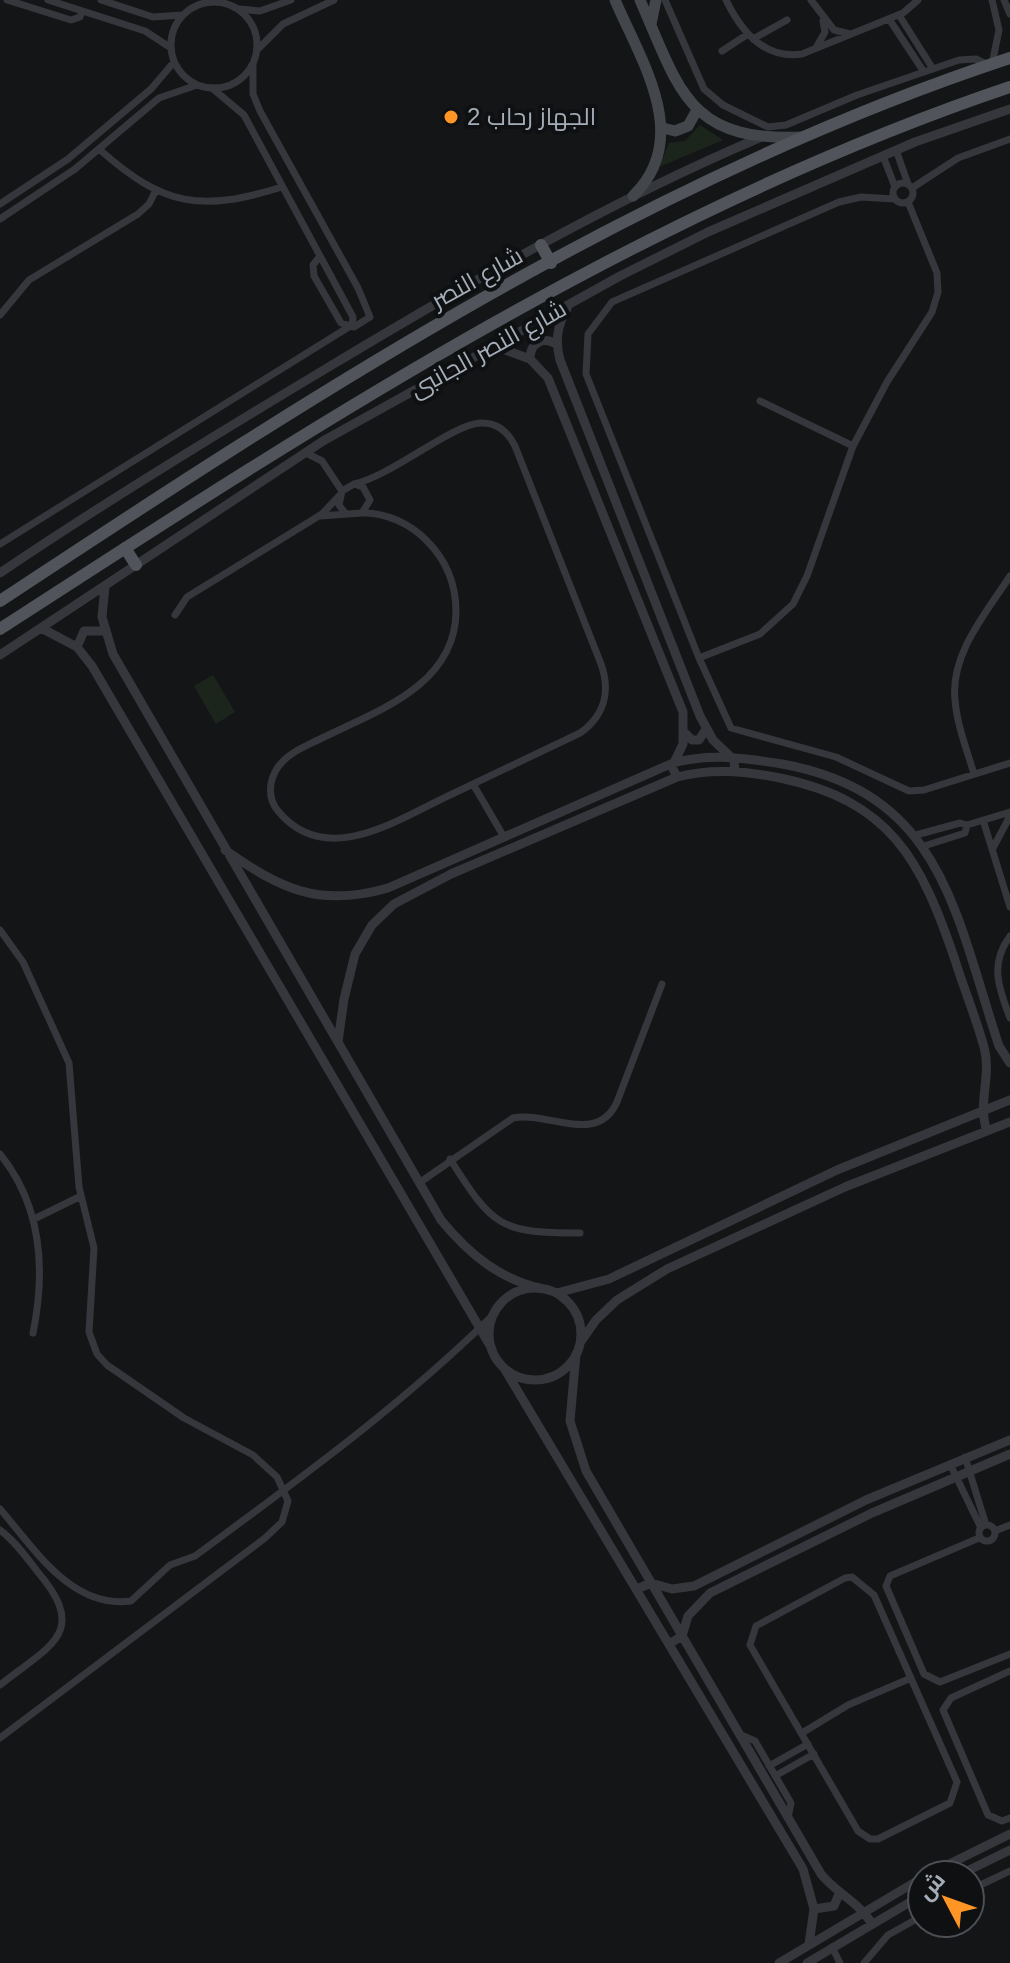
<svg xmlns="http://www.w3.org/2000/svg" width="1010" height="1963" viewBox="0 0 1010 1963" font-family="Helvetica,Cairo,sans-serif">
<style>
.green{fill:#1c251c}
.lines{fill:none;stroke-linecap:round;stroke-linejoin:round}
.minor{stroke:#35373c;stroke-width:7}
.tertiary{stroke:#35373c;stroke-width:9}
.secondary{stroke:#43474c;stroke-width:11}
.primary{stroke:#51555b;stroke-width:12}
.poi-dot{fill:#ff9524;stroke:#0f1012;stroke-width:3}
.labels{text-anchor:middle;stroke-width:8;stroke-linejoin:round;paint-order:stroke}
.poi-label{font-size:24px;fill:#a5aeb8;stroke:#0f1012;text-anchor:start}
.street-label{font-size:24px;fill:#a5aeb8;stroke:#0f1012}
</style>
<rect width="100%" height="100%" fill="#141517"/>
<!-- green -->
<path class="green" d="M700,125L723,140L659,167L669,143L685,141Z
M213,675L235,712L216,724L194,686Z"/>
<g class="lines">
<!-- minor -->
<path class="minor" d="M7,0L71,20L80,17L82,11
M48,0L145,31L171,48
M101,0L153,17L182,15
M665,0L704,89L723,105L768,127L786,125L857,95L959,60L976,59L988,65
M726,0C741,31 764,60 802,54L903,13L918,0
M811,0L834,30L850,34
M1004,0L1010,14
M171 45a43 43 0 1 1 86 0a43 43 0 1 1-86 0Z
M239,9L260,11L291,0
M899,15L933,69
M889,19L924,72
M753,39L787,20
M817,46L825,32L823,21
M258,49L283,24L334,0
M722,51L748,34
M992,64L999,30L992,0
M253,66V94L260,111L358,288L370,317L354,327L341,323L314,276L313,265L320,256
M99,149C164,207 201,212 282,187
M896,150L908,184
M883,156L895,187
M893 193a10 10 0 1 1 20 0a10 10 0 1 1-20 0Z
M912,188L958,158L1010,139
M894,199L861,197L839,202L612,302L588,334L586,374L699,658L731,728L836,757L909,791L924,790L1010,763
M0,204L68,159L151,89L174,62
M0,219L75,169L159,98L197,85
M0,315L29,280L138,214L149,204L156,190
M760,401L853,446
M306,453L322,461L342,491
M354,484C393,475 451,425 480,423C497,422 508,432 515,446L601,664C611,692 604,716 580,733C536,754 492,775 448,796C397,820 326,869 278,811C267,798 269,780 278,767C288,753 304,747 318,740C374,712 455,687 456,612C456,585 446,560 427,541C411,524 385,512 362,513
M320,516L362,513L370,500L363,487L354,484L342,491L339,505L345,513
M0,544L352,325L353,317L244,115L212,88
M175,615L187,597L322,514L340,495
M699,658L760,634L793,604L807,576L853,446L887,382L932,312L938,292L937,273L908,202
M974,774C967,750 957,725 955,700C950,654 987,612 1010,576
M473,784L504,837
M983,820L1010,907
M967,825L1010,812
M916,835L960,823L967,825L965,833L924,846
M993,848L1010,816
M0,930L23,962L69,1063L79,1187L94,1248L89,1332L97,1354L107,1365L184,1418L253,1455L277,1477L288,1501L282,1522L265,1538L0,1738
M1010,936C989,964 999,989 1010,1018
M0,1154C42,1206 46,1269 33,1333
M450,1159C493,1227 500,1233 580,1233
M419,1183L513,1118C549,1111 597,1146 617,1102L662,984
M34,1219L81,1196
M965,1457L986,1525
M950,1464L981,1528
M0,1509C34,1548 71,1609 131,1601L170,1565L195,1556C299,1479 402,1405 494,1314
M979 1533a8 8 0 1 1 16 0a8 8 0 1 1-16 0Z
M0,1530C15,1541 26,1557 37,1571C90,1633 50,1645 0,1685
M995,1531L1010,1525
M979,1538L890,1576L886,1586L924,1674L940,1682L1010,1654
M852,1577L874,1595L957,1782L950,1803L878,1839H870L858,1831L750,1645L756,1626L845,1578Z
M1010,1671L951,1698L943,1710L988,1815L1002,1821L1010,1818
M802,1733L848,1705L911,1678
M739,1734L755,1741L791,1803L788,1818
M769,1766L808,1744
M775,1776L814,1754
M970,1890L1010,1871
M832,1947L840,1963
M864,1963L888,1935L922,1916"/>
<!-- tertiary -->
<path class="tertiary" d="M567,309C557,326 555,341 560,360L700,716L713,740L734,760L735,772
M497,347L530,359L548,378L683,712V744L672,767L677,777
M530,359C530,343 543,336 556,344
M0,573C103,503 210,438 317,374C460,288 606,203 759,138
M105,586L102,617L113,654L441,1220C469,1254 500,1280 544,1289
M41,628L77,647L92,666L492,1349
M77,647L84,631H104
M0,655L323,441L620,276L708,232L915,142L1010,109
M685,733L692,740H699L706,729
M225,850C281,889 319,908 388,888L673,763C710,753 745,758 782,764C943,793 955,914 999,1046L1010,1063
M338,1042L344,999L355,954L372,925L394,904L451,874L677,777C712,768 745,771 780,778C891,801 921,860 955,960C964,989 976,1018 984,1047C992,1076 977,1103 987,1131
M489 1334a46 46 0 1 1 92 0a46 46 0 1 1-92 0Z
M557,1293L609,1279L837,1170L1010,1100
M580,1343L596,1320L617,1300L667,1269L845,1187L1010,1122
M576,1354L570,1421L586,1471L821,1874C836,1893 860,1903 872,1924
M504,1368L803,1869L814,1909L809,1944
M637,1589L651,1583L672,1589L694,1586L866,1500L1010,1440
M669,1644L682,1636L688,1616L710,1593L872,1513L1010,1454
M927,1875L1010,1834
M959,1875L1010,1850
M814,1909L834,1906L839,1894
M779,1963L922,1878
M807,1963L922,1895"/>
<!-- secondary -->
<path class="secondary" d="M615,0C641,61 693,138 633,196
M640,0C680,91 688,142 802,137
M651,24L656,0
M663,128L675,131L688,126L697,110"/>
<!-- primary -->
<path class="primary" d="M541,245L551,263
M125,548L136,565
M0,601C318,391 645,178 1010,58
M0,629C321,421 645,210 1010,87"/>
</g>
<!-- markers -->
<circle class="poi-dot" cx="451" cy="117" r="8"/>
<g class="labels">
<!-- poi labels -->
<g class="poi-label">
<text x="467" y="125">الجهاز رحاب 2</text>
</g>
<!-- street labels -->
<g class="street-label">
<text transform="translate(477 278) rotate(-29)" y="8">شارع النصر</text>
<text transform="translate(488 349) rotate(-29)" y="8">شارع النصر الجانبى</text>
</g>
</g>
<!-- north arrow -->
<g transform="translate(946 1899) rotate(311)"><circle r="38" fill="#0f1012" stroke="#4b4f54" stroke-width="2"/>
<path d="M0-6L14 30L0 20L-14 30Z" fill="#ff9524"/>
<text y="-12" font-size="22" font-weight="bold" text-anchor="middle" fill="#a5aeb8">ش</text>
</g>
</svg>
